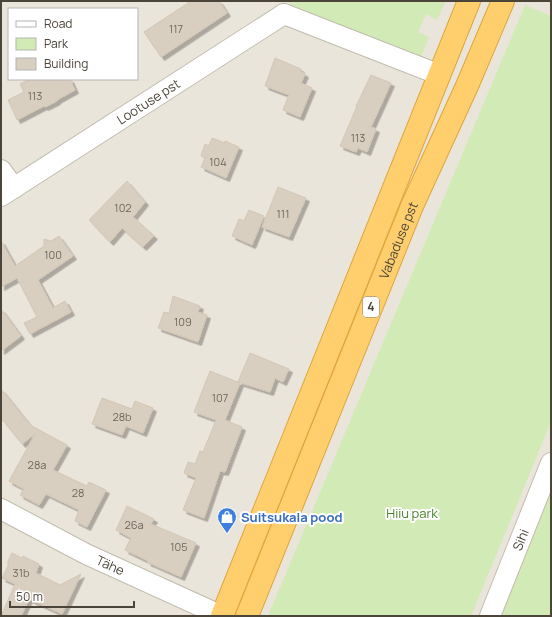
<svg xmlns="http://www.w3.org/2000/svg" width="552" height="617" viewBox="0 0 552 617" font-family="Manrope,sans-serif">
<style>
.residential{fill:#eae5da;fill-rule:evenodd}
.green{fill:#d2eab5}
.building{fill:#d8cfc1;stroke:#d3c7b4;filter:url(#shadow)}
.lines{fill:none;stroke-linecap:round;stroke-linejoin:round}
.minor-casing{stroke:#c2bbae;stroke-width:22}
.highway-casing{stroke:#e0a43c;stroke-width:24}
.minor{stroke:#fff;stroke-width:20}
.highway{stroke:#ffcf6e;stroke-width:22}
.labels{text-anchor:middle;stroke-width:4;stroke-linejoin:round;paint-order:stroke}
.number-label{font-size:11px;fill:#6e675b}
.shield{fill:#fff;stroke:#817c74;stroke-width:1}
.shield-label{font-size:12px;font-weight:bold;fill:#4b4439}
.street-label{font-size:13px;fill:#4b4439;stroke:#fff}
.park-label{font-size:13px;fill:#4a7f2a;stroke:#fff}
.shop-label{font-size:13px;font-weight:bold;fill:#366cbe;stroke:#fff;text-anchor:start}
</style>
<defs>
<filter id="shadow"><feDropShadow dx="3.5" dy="3.5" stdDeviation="0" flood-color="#0004"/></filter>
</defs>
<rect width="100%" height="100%" fill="#f6f3ec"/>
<!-- residential -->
<path class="residential" d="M1,1H551V616H1ZM9,9H137V79H9Z"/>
<!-- green -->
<path class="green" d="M289,1H446L437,20L426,14L418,32L429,37L420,59L292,7Z
M525,5L551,16V422L471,616H268Z
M551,470V616H490Z"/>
<!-- building -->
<path class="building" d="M191,1H219L227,13L161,57L144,32Z
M275,58L301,69L300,71L305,74L301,83L312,88L300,117L283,110L289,95L265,86Z
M371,75L391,83L371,127L376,129L367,152L358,148L356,152L340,146L357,106H356Z
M30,79H70L75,90L57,100V101L45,107L44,106L17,120L8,100L24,92L20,84Z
M212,138L225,143V141L239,147L226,178L201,167L205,158L201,156L205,144L209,146Z
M127,181L145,202L133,217L154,236L143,247L122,228L110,242L89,220Z
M278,187L306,198L289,237L262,227Z
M249,210L264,216L252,245L232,236L239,219L244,221Z
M59,236L73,256L38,280L53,308L65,301L71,312L30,334L24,323L37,317L17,278L1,287V241L15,266L44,246V239L51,241Z
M173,296L200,306L198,312L207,315L198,342L158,328L164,312L169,313Z
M1,309L21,336L1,351Z
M250,353L289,369L283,382L275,378L270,392L238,382Z
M210,371L240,383L225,420L242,427L225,472L220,471L204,518L183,510L196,478L184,473L188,462L195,464L200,451L203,452L216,420L194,412Z
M1,389L30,425L67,445L53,470L87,486L89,482L106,490L87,527L75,521L79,510L46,494L39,505L20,495L24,489L9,481L35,434L22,444L1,418Z
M102,398L132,409L135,401L153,408L143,433L126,426L122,435L92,424Z
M127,506L154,519L151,524L196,543L181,577L147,562L148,561L125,550L131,538L116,530Z
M12,553L22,558L23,556L39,564L36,573L60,585L81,574L62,614L29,599L21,616H1L15,584L2,578L8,566V561Z"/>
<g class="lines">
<defs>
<g id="minor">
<path d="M284,14L440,75"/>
<path d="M1,170L14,188"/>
<path id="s1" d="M1,196L284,14"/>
<path id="s2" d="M1,509L86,554L222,616"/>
<path id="s3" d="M490,616L551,463"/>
</g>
<g id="highway">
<path d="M222,616L469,1"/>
<path id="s4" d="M247,616L412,206L467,86L503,1"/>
</g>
</defs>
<!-- minor casing -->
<use href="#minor" class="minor-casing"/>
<!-- highway casing -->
<use href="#highway" class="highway-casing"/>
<!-- minor -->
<use href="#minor" class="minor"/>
<!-- highway -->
<use href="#highway" class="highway"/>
</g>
<!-- icons -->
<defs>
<symbol id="shop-pin" viewBox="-11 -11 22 30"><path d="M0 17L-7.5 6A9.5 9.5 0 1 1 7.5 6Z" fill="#3f7fe0" stroke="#fff"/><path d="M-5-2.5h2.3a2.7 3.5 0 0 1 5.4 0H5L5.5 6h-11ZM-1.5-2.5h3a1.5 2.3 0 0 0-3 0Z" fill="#fff"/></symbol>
</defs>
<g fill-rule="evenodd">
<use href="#shop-pin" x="216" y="506" width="22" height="30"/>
</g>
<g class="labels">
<!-- number labels -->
<g class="number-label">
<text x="176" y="33">117</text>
<text x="35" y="100">113</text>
<text x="358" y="142">113</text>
<text x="218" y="166">104</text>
<text x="123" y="212">102</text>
<text x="283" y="218">111</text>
<text x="53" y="259">100</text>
<text x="183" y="326">109</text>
<text x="220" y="402">107</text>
<text x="122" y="421">28b</text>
<text x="37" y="469">28a</text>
<text x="78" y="497">28</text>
<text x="134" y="529">26a</text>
<text x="179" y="551">105</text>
<text x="21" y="577">31b</text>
</g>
<!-- shield labels -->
<rect class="shield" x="363" y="297" width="16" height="20" rx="3"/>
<g class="shield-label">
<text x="371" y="311">4</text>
</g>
<!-- street labels -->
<g class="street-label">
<text dy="5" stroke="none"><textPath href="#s1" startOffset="175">Lootuse pst</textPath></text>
<text dy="5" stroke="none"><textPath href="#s4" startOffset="405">Vabaduse pst</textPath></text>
<text dy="5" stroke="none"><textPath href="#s3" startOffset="82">Sihi</textPath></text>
<text dy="5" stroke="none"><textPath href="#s2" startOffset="123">Tähe</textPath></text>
</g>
<!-- park labels -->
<g class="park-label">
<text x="412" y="518">Hiiu park</text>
</g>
<!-- shop labels -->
<g class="shop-label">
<text x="241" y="522">Suitsukala pood</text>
</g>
</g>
<!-- border -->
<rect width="552" height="617" fill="none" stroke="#4b4439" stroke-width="4"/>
<!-- legend -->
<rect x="8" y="8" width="130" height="72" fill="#ffffff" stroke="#b7b4b0"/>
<rect x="16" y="21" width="20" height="6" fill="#ffffff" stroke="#b7b4b0"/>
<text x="44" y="28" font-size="12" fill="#4b4439">Road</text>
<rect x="16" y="38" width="20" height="12" fill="#d2eab5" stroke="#b7b4b0"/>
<text x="44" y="48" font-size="12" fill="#4b4439">Park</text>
<rect x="16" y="58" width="20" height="12" fill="#d8cfc1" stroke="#b7b4b0"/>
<text x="44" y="68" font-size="12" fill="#4b4439">Building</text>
<!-- scale -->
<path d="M10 601v6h124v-6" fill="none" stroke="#4b4439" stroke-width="2"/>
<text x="16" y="601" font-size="12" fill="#4b4439" stroke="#ffffff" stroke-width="3" paint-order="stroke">50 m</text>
</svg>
